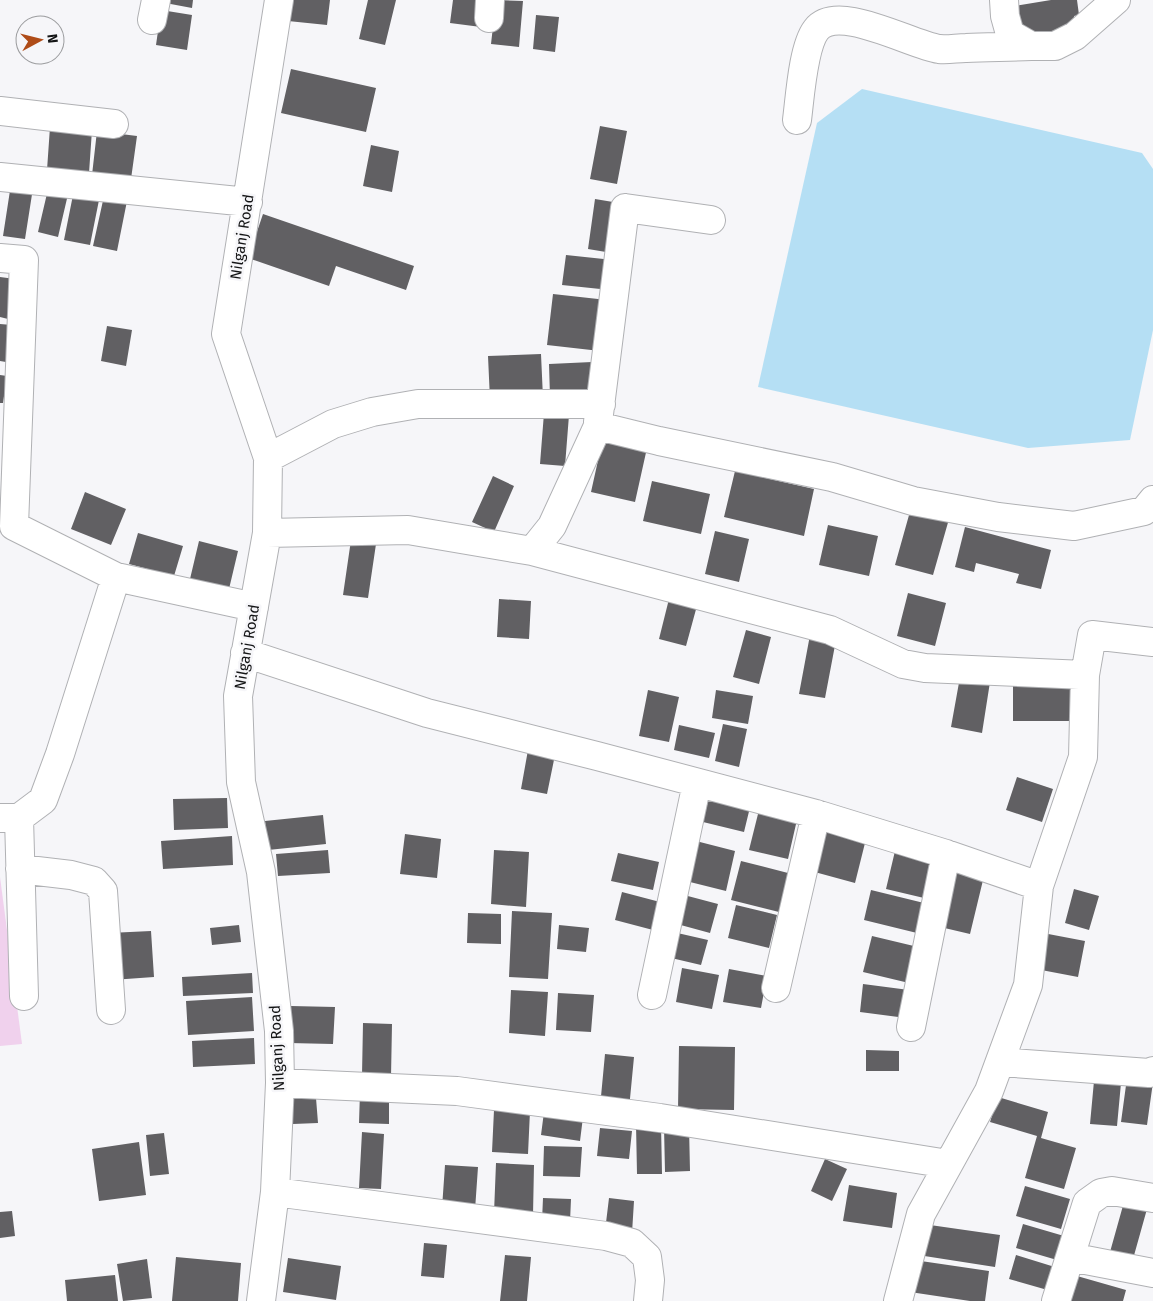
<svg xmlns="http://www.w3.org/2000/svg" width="1153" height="1301" viewBox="0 0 1153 1301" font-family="'Fira Sans',sans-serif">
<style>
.green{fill:#f0d1ed}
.water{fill:#b5dff4}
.building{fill:#616063}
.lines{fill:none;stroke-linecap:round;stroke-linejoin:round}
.street-casing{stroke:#b0b1b4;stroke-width:30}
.street{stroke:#fff;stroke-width:28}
.labels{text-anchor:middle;stroke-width:5;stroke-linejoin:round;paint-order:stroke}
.street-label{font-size:15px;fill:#131415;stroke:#f6f6f9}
</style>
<rect width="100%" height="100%" fill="#f6f6f9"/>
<!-- green -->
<path class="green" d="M0,877L22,1044L0,1046Z"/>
<!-- water -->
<path class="water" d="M862,89L1142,153L1153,169V330L1130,440L1028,448L758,387L817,123Z"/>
<!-- building -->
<path class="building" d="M160,0H193L192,8L160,2Z
M290,0H330L327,25L288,21Z
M368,0H396L385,45L359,39Z
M453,0H484L481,27L450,23Z
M496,0L523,1L519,47L491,44Z
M1051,0H1077L1079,15L1074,16L1076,29L1022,37L1009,7Z
M161,10L192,15L187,50L156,45Z
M536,15L559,17L555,52L533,49Z
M291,69L376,88L366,132L281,113Z
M600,126L627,131L617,184L590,179Z
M50,127L92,130L89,173L47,170Z
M97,131L137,136L131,179L92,175Z
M371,145L399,151L392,192L363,186Z
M11,184L33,188L25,239L3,236Z
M49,185L69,190L58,237L38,232Z
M74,190L100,195L90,245L64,240Z
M104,196L127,201L117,251L93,246Z
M595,199L619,203L612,253L588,249Z
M263,214L414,266L406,290L336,266L329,286L248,258Z
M566,255L613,260L610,290L562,285Z
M0,277L15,279L8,319L0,317Z
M553,294L607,300L600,351L547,345Z
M0,324L12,325L6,362L0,361Z
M107,326L132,330L126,366L101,361Z
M541,354L543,398L490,400L488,356Z
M592,362L594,396L550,397L549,364Z
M0,375L7,376L3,403H0Z
M544,413L569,415L565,466L540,464Z
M603,438L647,448L635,502L591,492Z
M735,471L814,489L804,536L724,517Z
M493,476L514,486L494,532L472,522Z
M652,481L710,494L701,534L643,521Z
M85,492L126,509L111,545L71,529Z
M911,508L949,519L933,575L895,565Z
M828,525L878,536L869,576L819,565Z
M965,527L1051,550L1041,589L1016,583L1019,574L976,563L974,572L955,567Z
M715,531L749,539L739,582L705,574Z
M138,533L183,546L174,576L129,564Z
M351,540L376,544L368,598L343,595Z
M199,541L238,551L229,589L190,579Z
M908,593L946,603L935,646L897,636Z
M670,595L698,602L686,646L659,639Z
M499,599L531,601L529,639L497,637Z
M746,630L771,637L759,684L733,677Z
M810,635L836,640L825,698L799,694Z
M960,677L990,682L982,733L951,727Z
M1013,683H1072L1073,721H1013Z
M648,690L679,697L669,742L639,736Z
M716,690L753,696L748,724L712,718Z
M723,724L747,729L739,767L715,761Z
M679,725L715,733L709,758L674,750Z
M528,750L555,755L547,794L521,789Z
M1017,777L1053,789L1042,822L1006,810Z
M711,789L752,799L744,832L703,822Z
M227,798L228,828L174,830L173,799Z
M761,802L799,811L788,859L749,850Z
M323,815L326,844L268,850L265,821Z
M823,824L867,835L855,883L811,871Z
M405,834L441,839L437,878L400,874Z
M232,836L233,865L163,869L161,841Z
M696,841L735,851L726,891L686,881Z
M328,850L330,873L278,876L276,854Z
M494,850L529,852L526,907L491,904Z
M895,851L934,860L924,898L886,889Z
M618,853L659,862L653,890L611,881Z
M741,861L788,873L779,912L731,900Z
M950,868L984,876L970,934L936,926Z
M1074,889L1099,896L1089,930L1065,923Z
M871,890L924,903L917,933L864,920Z
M622,892L660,902L653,930L615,920Z
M684,895L718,904L710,933L677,924Z
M736,905L777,915L769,948L728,938Z
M512,911L552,913L548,979L509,977Z
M468,913L501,914V944L467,943Z
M239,925L241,942L212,945L210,928Z
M559,925L589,928L586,952L557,949Z
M151,931L154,977L112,980L109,933Z
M673,932L708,940L701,965L667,957Z
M1043,933L1085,941L1078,977L1036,969Z
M872,936L918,947L909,983L863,972Z
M682,968L719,975L712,1009L676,1002Z
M729,969L767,976L761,1008L723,1002Z
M252,973L253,993L183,996L182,977Z
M863,984L909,990L906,1018L860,1012Z
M511,990L548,992L545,1036L509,1033Z
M558,993L594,995L591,1032L556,1030Z
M252,997L254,1031L188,1035L186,1001Z
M291,1006L335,1007L333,1044L289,1043Z
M363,1023L392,1024L391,1077L362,1075Z
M254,1038L255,1064L193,1067L192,1041Z
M679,1046L735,1047L734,1110L678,1109Z
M866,1050L899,1051V1071H866Z
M605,1054L634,1057L629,1109L600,1107Z
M1127,1078L1153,1082L1147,1125L1121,1122Z
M1094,1081L1121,1083L1117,1126L1090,1124Z
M360,1092L389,1093V1124L359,1123Z
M998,1097L1048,1112L1041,1138L1076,1148L1064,1189L1025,1178L1037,1136L990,1122Z
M292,1098H316L318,1123L293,1124Z
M494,1110L530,1111L528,1154L492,1152Z
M544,1112L583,1117L580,1141L541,1135Z
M636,1124H661L662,1174H637Z
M689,1126L690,1171L665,1172L664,1127Z
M600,1128L632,1131L629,1159L597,1156Z
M362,1132L384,1134L381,1189L359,1188Z
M164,1133L169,1174L150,1176L146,1135Z
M139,1142L146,1195L99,1201L92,1149Z
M544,1146L582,1147L580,1177L543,1176Z
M825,1159L847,1169L832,1201L811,1191Z
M496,1163L534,1165L533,1215L494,1213Z
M445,1165L478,1167L475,1210L442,1208Z
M849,1185L897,1193L892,1228L843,1221Z
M1025,1186L1070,1199L1061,1229L1016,1216Z
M543,1198L571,1199L570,1222L542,1221Z
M609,1198L634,1201L632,1233L605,1231Z
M1124,1202L1147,1209L1133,1259L1110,1252Z
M12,1211L15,1236L0,1238V1212Z
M923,1224L1000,1235L995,1267L918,1255Z
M1023,1224L1064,1236L1057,1260L1016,1248Z
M424,1243L447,1245L444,1278L421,1276Z
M505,1255L531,1257L527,1301H500Z
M1016,1255L1058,1268L1051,1291L1009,1279Z
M176,1257L241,1263L238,1301H172Z
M288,1258L341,1266L336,1300L283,1292Z
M147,1259L152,1298L123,1301L117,1264Z
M914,1260L989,1271L985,1301H970L910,1292Z
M115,1275L118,1301H67L65,1280Z
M1077,1276L1126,1290L1123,1301H1070Z"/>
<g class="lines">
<defs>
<path id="street" d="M1004,0L1005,16L1010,34L1031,46H1055L1075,36L1116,0
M489,18L490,0
M152,20L156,0
M0,111L114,124
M797,120C800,97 803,47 816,30C837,2 911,45 939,49C948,50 957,48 966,48C988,47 1009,47 1031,46
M0,177L248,202
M0,258L24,260L14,526L116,577
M598,422L625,208L711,220
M268,458L333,424L372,412L418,404H601
M267,533L408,530L532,551L552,526L598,426L659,441L832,477L913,501L998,517L1074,526L1144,511L1153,500
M532,551L830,630L903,664L925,668L1085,675
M245,653L427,713L597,756L816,814L946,854L1039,886L1028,985L989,1091L921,1214L898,1301
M0,818H19L43,800L60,754L116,577L254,607
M19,818L24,996
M20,869L71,875L94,881L103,891L111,1010
M1039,886L1083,757L1085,675L1092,635L1153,642
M776,988L816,814
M652,995L697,783
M911,1027L946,854
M1000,1062L1149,1073L1153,1071
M280,1083L457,1091L660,1118L948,1164
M275,1192L606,1236L632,1243L647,1257L650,1280L648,1301
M1070,1257L1087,1203L1101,1193L1112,1191L1153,1198
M261,1301L275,1192L280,1083L279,1031L261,872L241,782L238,696L267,533L268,458L226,334L279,0
M1056,1301L1070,1257L1153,1273"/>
</defs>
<!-- street casing -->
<use href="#street" class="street-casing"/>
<!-- street -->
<use href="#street" class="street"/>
</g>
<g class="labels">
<!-- street labels -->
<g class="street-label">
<text transform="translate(242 237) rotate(-81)" y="5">Nilganj Road</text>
<text transform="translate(247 647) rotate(-80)" y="5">Nilganj Road</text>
<text transform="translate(277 1048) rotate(-93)" y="5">Nilganj Road</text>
</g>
</g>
<!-- north arrow -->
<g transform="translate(40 40) rotate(83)"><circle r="24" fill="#f6f6f9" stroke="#9b9c9e"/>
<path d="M0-4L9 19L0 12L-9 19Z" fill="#af4c18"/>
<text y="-8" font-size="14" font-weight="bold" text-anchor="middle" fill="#131415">N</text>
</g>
</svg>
